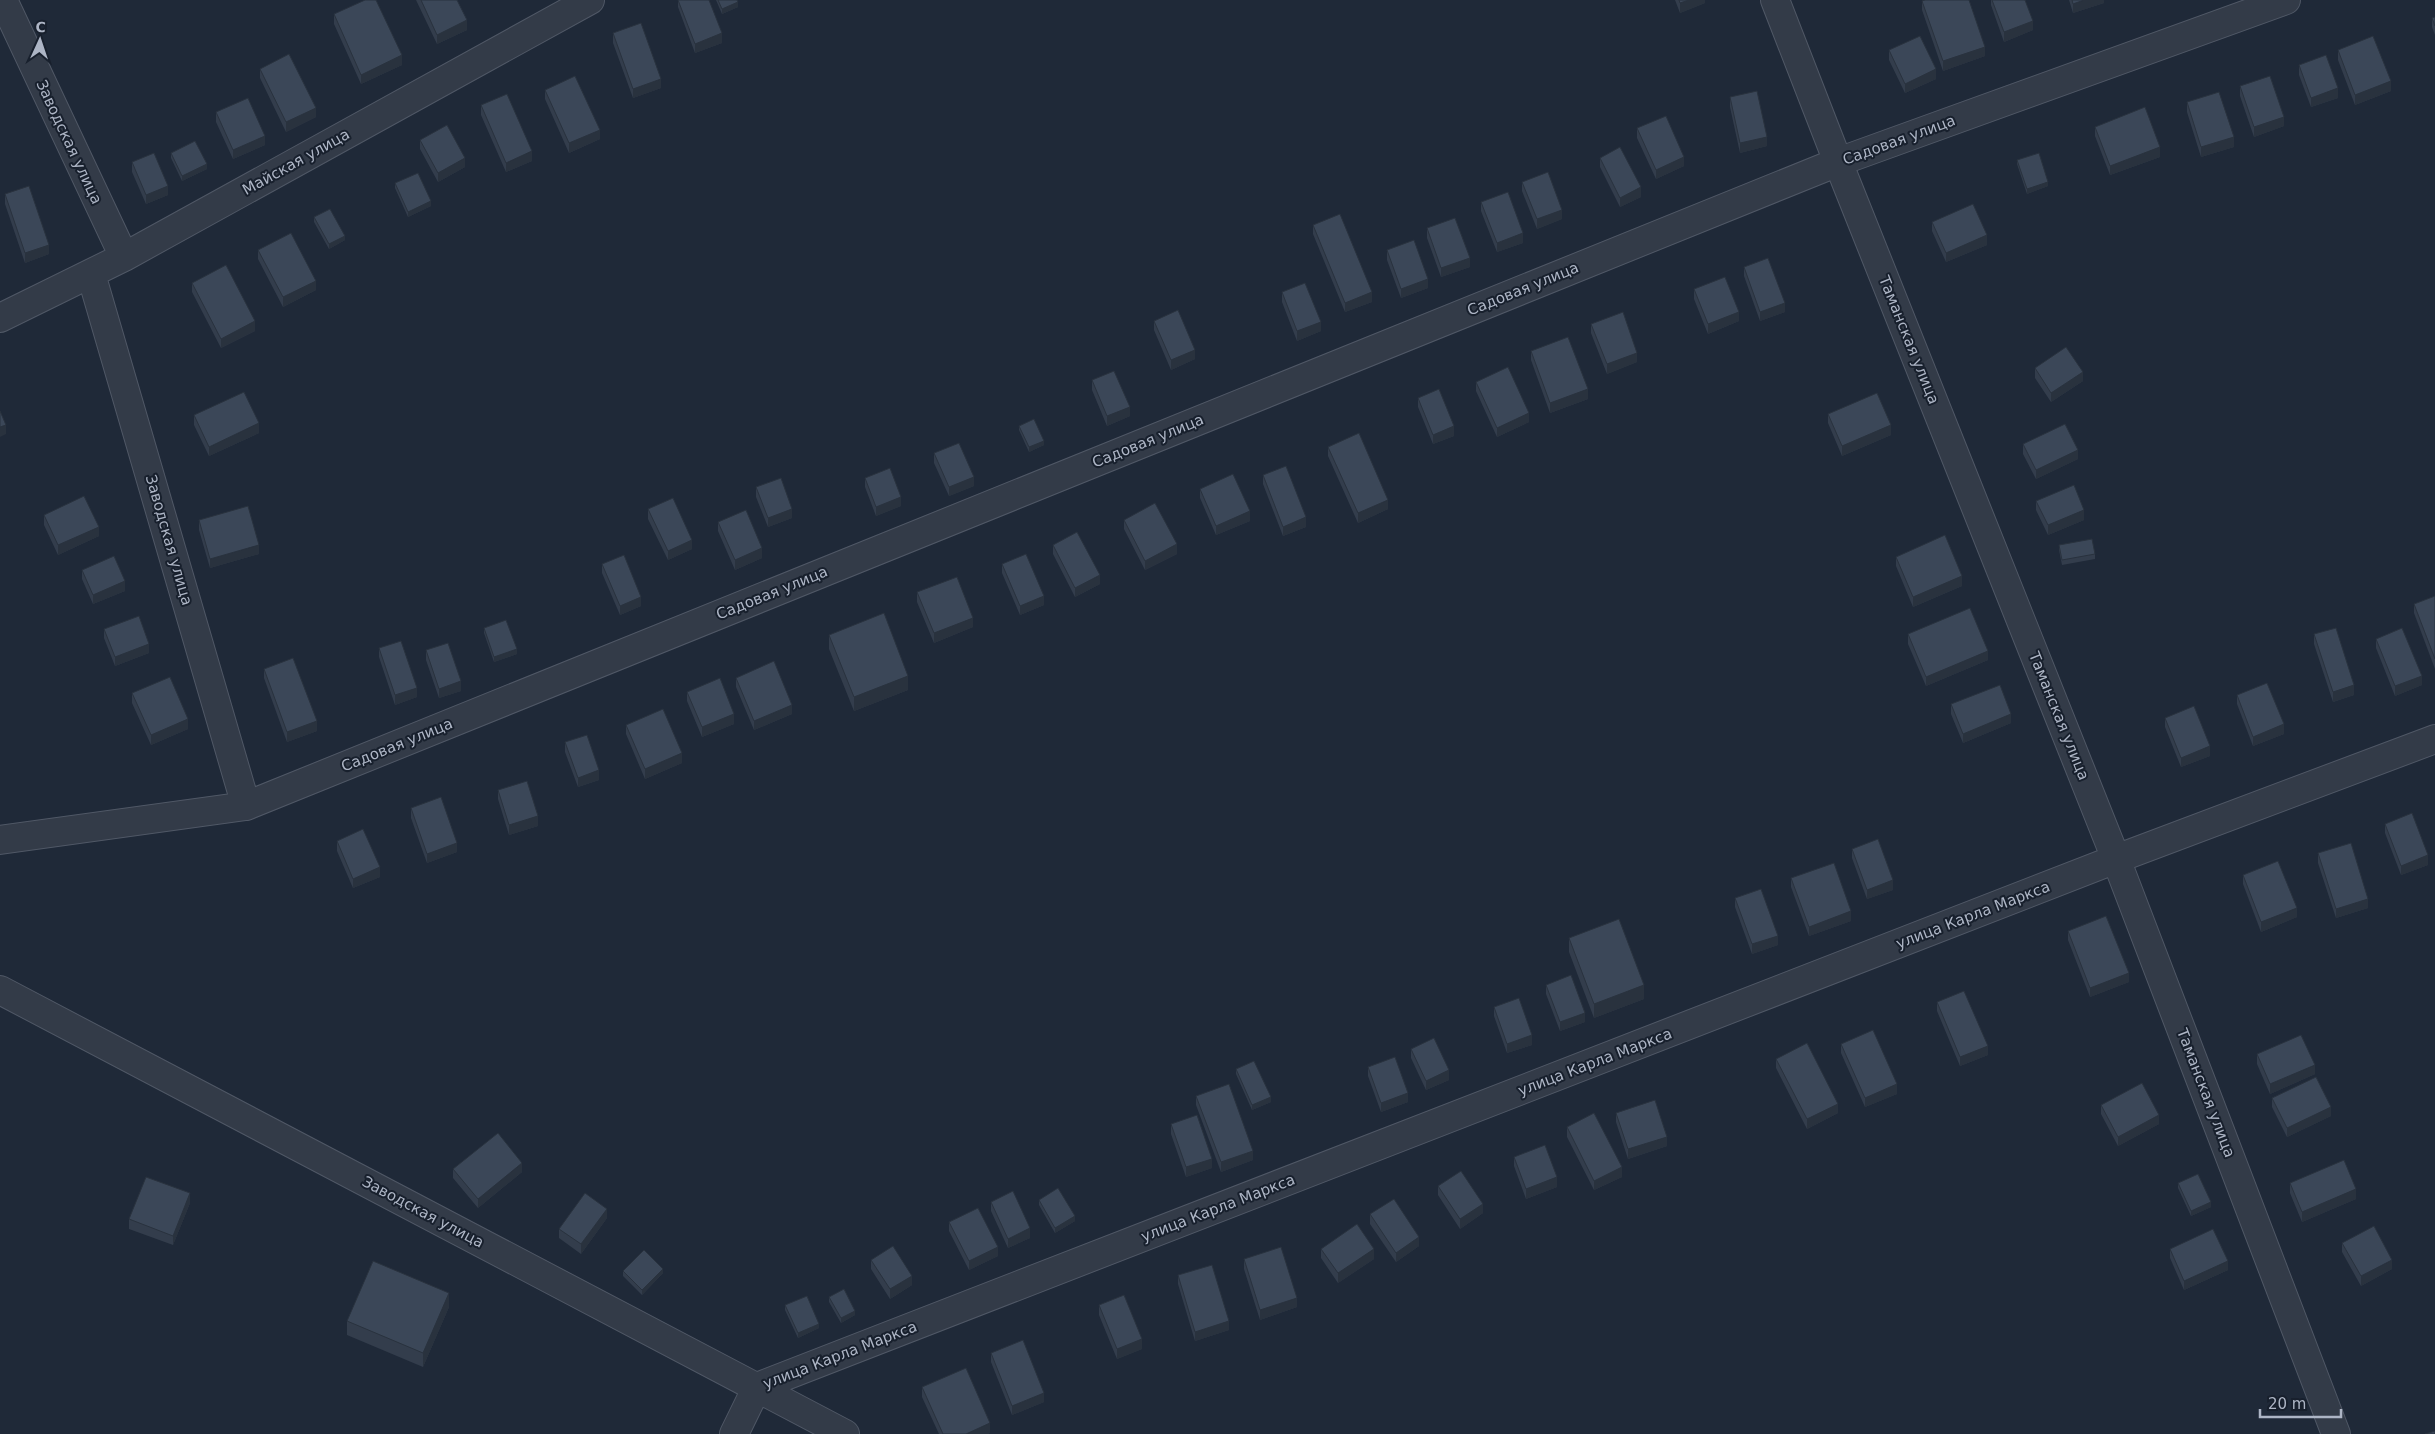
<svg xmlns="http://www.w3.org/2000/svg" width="2435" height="1434" viewBox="0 0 2435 1434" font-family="'DejaVu Sans',sans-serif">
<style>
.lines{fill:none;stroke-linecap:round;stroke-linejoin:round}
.minor-casing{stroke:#505866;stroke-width:30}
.minor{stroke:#333b48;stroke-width:28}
.wall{fill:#333d4c}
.shaded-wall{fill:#29323e}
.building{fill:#3b4758;stroke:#29323e}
.labels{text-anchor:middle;stroke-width:4;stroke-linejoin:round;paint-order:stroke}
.street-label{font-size:15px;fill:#adb5c5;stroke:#18202d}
</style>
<rect width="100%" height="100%" fill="#1f2938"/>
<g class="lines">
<defs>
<path id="minor" d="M3,0L124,257
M1775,0L1838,162L2116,859L2336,1434
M91,274L246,806
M0,318L124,257L590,0
M0,840L246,806L1838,162L2286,0
M0,990L845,1434
M734,1434L757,1387L2116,859L2435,739"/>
</defs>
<!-- minor casing -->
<use href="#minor" class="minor-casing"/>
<!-- minor -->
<use href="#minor" class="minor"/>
</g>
<!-- wall -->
<path class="wall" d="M416,0H457L467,30L437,44Z
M678,0H709L722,43L695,53L678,7Z
M716,0H737L738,7L722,14Z
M1675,0H1705V3L1680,13Z
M1991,0H2025L2033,30L2004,42L1991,5Z
M2069,0H2104V3L2073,13Z
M1922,1L1985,56L1943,71L1922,10Z
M334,14L402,65L361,84L334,24Z
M2435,17V35L2432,27V18Z
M613,33L661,88L633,98L613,43Z
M1889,50L1936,79L1905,93L1889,60Z
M2338,50L2391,91L2355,105L2338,60Z
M2299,65L2338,98L2311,107L2299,75Z
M260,69L316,117L286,132L260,78Z
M2240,86L2284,126L2254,137L2240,96Z
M545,90L600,139L569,153L545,99Z
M1730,97L1767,146L1740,153L1730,107Z
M2187,102L2234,147L2201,157L2187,112Z
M481,105L532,161L506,172L481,115Z
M216,112L265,145L233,159L216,122Z
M2095,127L2160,157L2110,175L2095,136Z
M1637,128L1684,166L1656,179L1637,138Z
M420,140L465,167L438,182L420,149Z
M171,153L207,169L182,181L171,158Z
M1600,158L1641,197L1620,207L1600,167Z
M2017,160L2048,186L2027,194L2017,164Z
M132,162L168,195L146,204L132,172Z
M1522,182L1562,219L1537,229L1522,191Z
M395,183L431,206L408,217L395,188Z
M5,194L49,254L25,263L5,204Z
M1481,202L1523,243L1497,252L1481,211Z
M314,217L345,240L329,249L314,222Z
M1932,222L1987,245L1946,262L1932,231Z
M1313,225L1372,302L1345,312L1313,234Z
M1427,228L1470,267L1441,277L1427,238Z
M258,250L316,290L283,307L258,259Z
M1387,250L1428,288L1401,298L1387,260Z
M1744,267L1785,312L1760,321L1744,276Z
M192,283L255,331L221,348L192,292Z
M1694,289L1739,321L1708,334L1694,299Z
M1282,292L1321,331L1297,341L1282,302Z
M1154,321L1195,359L1171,370L1154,330Z
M1591,324L1637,362L1607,374L1591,333Z
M1531,351L1588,399L1550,413L1531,360Z
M2035,368L2083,381L2051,402L2035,378Z
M1092,380L1130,416L1107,426L1092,390Z
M1476,382L1529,422L1497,437L1476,391Z
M1418,398L1454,436L1433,444L1418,407Z
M1828,414L1891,435L1842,456L1828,423Z
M194,415L259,433L209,456L194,425Z
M1019,426L1044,445L1029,452L1019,430Z
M2023,444L2078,459L2036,479L2023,454Z
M1328,447L1388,509L1358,523L1328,456Z
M934,453L974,486L949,496L934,463Z
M1263,475L1306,527L1283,536L1263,484Z
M865,478L901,506L876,516L865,487Z
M756,487L792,518L768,527L756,497Z
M1200,489L1250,521L1216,535L1200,498Z
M2036,501L2084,520L2048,535L2036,510Z
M648,509L692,549L668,560L648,519Z
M44,515L99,536L58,555L44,525Z
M199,520L259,554L210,568L199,530Z
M1124,520L1177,554L1145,570L1124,529Z
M718,522L762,558L735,570L718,531Z
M1053,545L1100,584L1075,597L1053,554Z
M2059,545L2095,554V559L2062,565L2059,550Z
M1896,557L1962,586L1913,607L1896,566Z
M602,564L641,606L620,615L602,573Z
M1002,564L1044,605L1020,615L1002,573Z
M82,570L125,591L93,604L82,579Z
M917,592L973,627L934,643L917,602Z
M2435,596V669L2414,613V604Z
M484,628L517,654L494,662L484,633Z
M104,629L149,653L115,666L104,638Z
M1908,634L1988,660L1926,686L1908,644Z
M2314,634L2354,695L2333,702L2314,644Z
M829,635L908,690L854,711L829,649Z
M2376,639L2422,685L2395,696L2376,648Z
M379,648L417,697L395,705L379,657Z
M426,650L461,691L439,698L426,660Z
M264,669L317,731L287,742L264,678Z
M736,678L792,714L754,730L736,687Z
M687,692L734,724L702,737L687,701Z
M132,693L188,729L151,745L132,703Z
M2237,695L2284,734L2253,746L2237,704Z
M1951,704L2011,723L1963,743L1951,714Z
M2165,718L2210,756L2181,767L2165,727Z
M626,725L682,763L645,779L626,734Z
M565,742L599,780L578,787L565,752Z
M498,790L538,826L509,835L498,799Z
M411,808L457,852L427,863L411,818Z
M2385,824L2428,865L2401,875L2385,833Z
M337,841L380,877L353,888L337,851Z
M1852,849L1893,890L1867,899L1852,858Z
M2318,853L2368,908L2336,918L2318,863Z
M2243,875L2297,917L2261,932L2243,884Z
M1791,878L1851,921L1809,936L1791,887Z
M1735,898L1778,945L1752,954L1735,907Z
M2068,931L2129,982L2090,997L2068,940Z
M1569,938L1644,999L1594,1018L1569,952Z
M1546,985L1585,1022L1560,1031L1546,994Z
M1937,1002L1988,1055L1960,1066L1937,1011Z
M1494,1007L1532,1045L1507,1053L1494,1016Z
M1841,1044L1897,1094L1865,1107L1841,1053Z
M1411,1049L1449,1080L1426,1090L1411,1058Z
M2257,1054L2315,1074L2270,1094L2257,1064Z
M1776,1059L1838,1113L1807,1129L1776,1068Z
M1368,1067L1408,1102L1381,1112L1368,1076Z
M1236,1069L1271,1102L1252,1110L1236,1074Z
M1196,1096L1253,1160L1221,1172L1196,1105Z
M2272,1098L2331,1116L2287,1137L2272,1107Z
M2101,1105L2159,1124L2118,1146L2101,1114Z
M1616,1113L1667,1146L1628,1159L1616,1122Z
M1171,1124L1212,1168L1186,1177L1171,1134Z
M1567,1127L1622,1177L1594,1190L1567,1137Z
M1514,1157L1557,1187L1526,1199L1514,1166Z
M453,1169L522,1172L478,1208L453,1178Z
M2178,1183L2211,1207L2191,1216L2178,1188Z
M2290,1183L2356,1199L2302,1222L2290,1193Z
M1438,1186L1483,1213L1460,1229L1438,1195Z
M1039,1200L1075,1221L1055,1233L1039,1205Z
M991,1202L1030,1238L1008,1248L991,1211Z
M190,1203L173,1245L129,1229V1219Z
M1370,1214L1419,1246L1396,1262L1370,1224Z
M607,1218L581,1254L559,1238V1229Z
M949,1222L998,1256L969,1270L949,1231Z
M2342,1243L2392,1269L2361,1286L2342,1252Z
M1321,1249L1374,1259L1338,1283L1321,1258Z
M2170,1249L2228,1270L2184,1290L2170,1258Z
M1244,1259L1297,1307L1260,1320L1244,1269Z
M871,1260L912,1285L890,1299L871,1269Z
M623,1271L663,1273L642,1295L623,1276Z
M1178,1275L1229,1330L1195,1341L1178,1284Z
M829,1297L855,1315L841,1323L829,1302Z
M785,1305L819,1328L798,1338L785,1310Z
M1099,1305L1142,1349L1117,1359L1099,1315Z
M449,1307L423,1367L347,1335V1321Z
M991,1353L1044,1402L1012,1415L991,1362Z
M922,1387L990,1433L987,1434H939L922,1397Z"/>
<!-- shaded-wall -->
<path class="shaded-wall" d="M1689,0H1705V3L1680,13V3Z
M2084,0H2104V3L2073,13V4Z
M738,2V7L722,14V9Z
M467,20V30L437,44V35Z
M2033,21V30L2004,42V32Z
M722,33V43L695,53V44Z
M1985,47V56L1943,71V61Z
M402,55V65L361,84V75Z
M1936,69V79L1905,93V84Z
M661,79V88L633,98V89Z
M2391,81V91L2355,105V95Z
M2338,88V98L2311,107V98Z
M316,108V117L286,132V122Z
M2284,117V126L2254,137V127Z
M600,130V139L569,153V143Z
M265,136V145L233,159V150Z
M1767,137V146L1740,153V143Z
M2234,137V147L2201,157V147Z
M2160,147V157L2110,175V166Z
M532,151V161L506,172V163Z
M1684,157V166L1656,179V170Z
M465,158V167L438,182V173Z
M207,164V169L182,181V176Z
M2048,182V186L2027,194V189Z
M168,186V195L146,204V195Z
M1641,187V197L1620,207V198Z
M431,201V206L408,217V212Z
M1562,210V219L1537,229V219Z
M1523,233V243L1497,252V243Z
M1987,235V245L1946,262V253Z
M345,236V240L329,249V244Z
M49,245V254L25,263V253Z
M1470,258V267L1441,277V268Z
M1428,279V288L1401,298V289Z
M316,281V290L283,307V297Z
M1372,292V302L1345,312V303Z
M1785,303V312L1760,321V312Z
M1739,312V321L1708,334V324Z
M255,321V331L221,348V339Z
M1321,322V331L1297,341V331Z
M1195,350V359L1171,370V360Z
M1637,353V362L1607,374V364Z
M2083,372V381L2051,402V393Z
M1588,389V399L1550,413V403Z
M1130,407V416L1107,426V416Z
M1529,413V422L1497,437V428Z
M259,423V433L209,456V447Z
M6,425V434L0,437V427Z
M1891,425V435L1842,456V446Z
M1454,426V436L1433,444V435Z
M1044,441V445L1029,452V447Z
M2078,450V459L2036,479V470Z
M974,477V486L949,496V487Z
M901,497V506L876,516V507Z
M1388,500V509L1358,523V513Z
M792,509V518L768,527V518Z
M2084,510V520L2048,535V525Z
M1250,511V521L1216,535V526Z
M1306,517V527L1283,536V527Z
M99,527V536L58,555V545Z
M692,540V549L668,560V551Z
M1177,544V554L1145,570V561Z
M259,545V554L210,568V559Z
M762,548V558L735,570V560Z
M1100,575V584L1075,597V588Z
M1962,576V586L1913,607V597Z
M125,581V591L93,604V595Z
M1044,596V605L1020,615V606Z
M641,597V606L620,615V606Z
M973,618V627L934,643V633Z
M149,644V653L115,666V657Z
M517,649V654L494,662V657Z
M1988,651V660L1926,686V677Z
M908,676V690L854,711V697Z
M2422,676V685L2395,696V686Z
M461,681V691L439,698V689Z
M2354,685V695L2333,702V692Z
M417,688V697L395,705V695Z
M792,705V714L754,730V721Z
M734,714V724L702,737V727Z
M2011,714V723L1963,743V734Z
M188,719V729L151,745V735Z
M317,721V731L287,742V732Z
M2284,724V734L2253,746V737Z
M2210,746V756L2181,767V758Z
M682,753V763L645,779V769Z
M599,770V780L578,787V778Z
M538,816V826L509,835V825Z
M457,843V852L427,863V854Z
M2428,855V865L2401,875V866Z
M380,867V877L353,888V879Z
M1893,880V890L1867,899V890Z
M2368,899V908L2336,918V909Z
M2297,908V917L2261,932V922Z
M1851,911V921L1809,936V927Z
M1778,936V945L1752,954V944Z
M2129,973V982L2090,997V988Z
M1644,985V999L1594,1018V1004Z
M1585,1013V1022L1560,1031V1022Z
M1532,1035V1045L1507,1053V1044Z
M1988,1046V1055L1960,1066V1057Z
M2315,1065V1074L2270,1094V1084Z
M1449,1070V1080L1426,1090V1081Z
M1897,1084V1094L1865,1107V1098Z
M1408,1093V1102L1381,1112V1103Z
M1271,1097V1102L1252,1110V1105Z
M1838,1104V1113L1807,1129V1119Z
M2331,1107V1116L2287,1137V1128Z
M2159,1115V1124L2118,1146V1137Z
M1667,1137V1146L1628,1159V1149Z
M1253,1151V1160L1221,1172V1162Z
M1212,1159V1168L1186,1177V1167Z
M522,1163V1172L478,1208V1199Z
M1622,1167V1177L1594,1190V1181Z
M1557,1177V1187L1526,1199V1189Z
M2356,1189V1199L2302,1222V1212Z
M190,1193V1203L173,1245V1236Z
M2211,1202V1207L2191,1216V1211Z
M1483,1204V1213L1460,1229V1219Z
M607,1209V1218L581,1254V1244Z
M1075,1216V1221L1055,1233V1228Z
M1030,1228V1238L1008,1248V1239Z
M1419,1237V1246L1396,1262V1253Z
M998,1247V1256L969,1270V1261Z
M1374,1249V1259L1338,1283V1273Z
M2392,1260V1269L2361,1286V1276Z
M2228,1261V1270L2184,1290V1281Z
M663,1269V1273L642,1295V1290Z
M912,1276V1285L890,1299V1289Z
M449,1293V1307L423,1367V1353Z
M1297,1298V1307L1260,1320V1310Z
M855,1311V1315L841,1323V1318Z
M1229,1321V1330L1195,1341V1332Z
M819,1324V1328L798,1338V1333Z
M1142,1339V1349L1117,1359V1349Z
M1044,1393V1402L1012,1415V1406Z
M990,1423V1433L987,1434H966Z"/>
<!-- building -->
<path class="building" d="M365,0H376L402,55L361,75L334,14Z
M421,0H457L467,20L437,35Z
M678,0H709L722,33L695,44Z
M718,0H737L738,2L722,9Z
M1679,0H1689L1680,3Z
M1925,0H1969L1985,47L1943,61L1922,1Z
M1992,0H2025L2033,21L2004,32Z
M2072,0H2084L2073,4Z
M2435,17V26L2432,18Z
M641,23L661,79L633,89L613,33Z
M1920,36L1936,69L1905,84L1889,50Z
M2373,36L2391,81L2355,95L2338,50Z
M289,54L316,108L286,122L260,69Z
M2326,55L2338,88L2311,98L2299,65Z
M575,76L600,130L569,143L545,90Z
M2270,76L2284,117L2254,127L2240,86Z
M1757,91L1767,137L1740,143L1730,97Z
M2219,92L2234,137L2201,147L2187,102Z
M507,94L532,151L506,163L481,105Z
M248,98L265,136L233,150L216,112Z
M2145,107L2160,147L2110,166L2095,127Z
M1666,116L1684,157L1656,170L1637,128Z
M447,125L465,158L438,173L420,140Z
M195,141L207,164L182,176L171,153Z
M1620,147L1641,187L1620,198L1600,158Z
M154,153L168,186L146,195L132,162Z
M2039,153L2048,182L2027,189L2017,160Z
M1548,172L1562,210L1537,219L1522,182Z
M418,173L431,201L408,212L395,183Z
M29,186L49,245L25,253L5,194Z
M1508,192L1523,233L1497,243L1481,202Z
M1973,204L1987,235L1946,253L1932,222Z
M330,209L345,236L329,244L314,217Z
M1340,214L1372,292L1345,303L1313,225Z
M1455,218L1470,258L1441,268L1427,228Z
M291,233L316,281L283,297L258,250Z
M1414,240L1428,279L1401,289L1387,250Z
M1768,258L1785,303L1760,312L1744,267Z
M226,265L255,321L221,339L192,283Z
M1725,277L1739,312L1708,324L1694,289Z
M1305,283L1321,322L1297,331L1282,292Z
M1178,310L1195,350L1171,360L1154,321Z
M1623,312L1637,353L1607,364L1591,324Z
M1568,337L1588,389L1550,403L1531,351Z
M2066,347L2083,372L2051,393L2035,368Z
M1508,367L1529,413L1497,428L1476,382Z
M1114,371L1130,407L1107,416L1092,380Z
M1439,389L1454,426L1433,435L1418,398Z
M244,392L259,423L209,447L194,415Z
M1877,393L1891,425L1842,446L1828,414Z
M0,411L6,425L0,427Z
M1034,419L1044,441L1029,447L1019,426Z
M2065,424L2078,450L2036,470L2023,444Z
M1359,433L1388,500L1358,513L1328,447Z
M959,443L974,477L949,487L934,453Z
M1286,466L1306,517L1283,527L1263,475Z
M890,468L901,497L876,507L865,478Z
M1233,474L1250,511L1216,526L1200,489Z
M781,478L792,509L768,518L756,487Z
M2074,485L2084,510L2048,525L2036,501Z
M84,496L99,527L58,545L44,515Z
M673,498L692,540L668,551L648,509Z
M1155,503L1177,544L1145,561L1124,520Z
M248,506L259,545L210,559L199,520Z
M746,510L762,548L735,560L718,522Z
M1077,532L1100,575L1075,588L1053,545Z
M1945,535L1962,576L1913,597L1896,557Z
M2092,539L2095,554L2062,560L2059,545Z
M1026,554L1044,596L1020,606L1002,564Z
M624,555L641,597L620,606L602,564Z
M114,556L125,581L93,595L82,570Z
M957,577L973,618L934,633L917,592Z
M2435,596V659L2414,604Z
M1970,608L1988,651L1926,677L1908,634Z
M884,613L908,676L854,697L829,635Z
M139,616L149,644L115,657L104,629Z
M506,620L517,649L494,657L484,628Z
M2336,628L2354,685L2333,692L2314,634Z
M2402,628L2422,676L2395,686L2376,639Z
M401,641L417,688L395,695L379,648Z
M448,643L461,681L439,689L426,650Z
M293,658L317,721L287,732L264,669Z
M774,661L792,705L754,721L736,678Z
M170,677L188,719L151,735L132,693Z
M720,678L734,714L702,727L687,692Z
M2267,683L2284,724L2253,737L2237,695Z
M2000,685L2011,714L1963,734L1951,704Z
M2194,706L2210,746L2181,758L2165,718Z
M663,709L682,753L645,769L626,725Z
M587,735L599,770L578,778L565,742Z
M527,781L538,816L509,825L498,790Z
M441,797L457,843L427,854L411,808Z
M2412,813L2428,855L2401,866L2385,824Z
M363,829L380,867L353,879L337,841Z
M1878,839L1893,880L1867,890L1852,849Z
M2351,843L2368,899L2336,909L2318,853Z
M2278,861L2297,908L2261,922L2243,875Z
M1834,863L1851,911L1809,927L1791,878Z
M1761,889L1778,936L1752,944L1735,898Z
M2106,916L2129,973L2090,988L2068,931Z
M1619,919L1644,985L1594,1004L1569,938Z
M1571,975L1585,1013L1560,1022L1546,985Z
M1964,991L1988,1046L1960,1057L1937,1002Z
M1519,998L1532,1035L1507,1044L1494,1007Z
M1873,1030L1897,1084L1865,1098L1841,1044Z
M2301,1035L2315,1065L2270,1084L2257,1054Z
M1434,1038L1449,1070L1426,1081L1411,1049Z
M1807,1043L1838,1104L1807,1119L1776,1059Z
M1395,1057L1408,1093L1381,1103L1368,1067Z
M1254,1061L1271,1097L1252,1105L1236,1069Z
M2316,1077L2331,1107L2287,1128L2272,1098Z
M2142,1083L2159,1115L2118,1137L2101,1105Z
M1229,1084L1253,1151L1221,1162L1196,1096Z
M1655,1100L1667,1137L1628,1149L1616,1113Z
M1594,1113L1622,1167L1594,1181L1567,1127Z
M1197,1115L1212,1159L1186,1167L1171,1124Z
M498,1133L522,1163L478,1199L453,1169Z
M1545,1145L1557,1177L1526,1189L1514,1157Z
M2344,1160L2356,1189L2302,1212L2290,1183Z
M1461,1171L1483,1204L1460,1219L1438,1186Z
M2198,1174L2211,1202L2191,1211L2178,1183Z
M146,1177L190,1193L173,1236L129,1219Z
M1058,1188L1075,1216L1055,1228L1039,1200Z
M1013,1191L1030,1228L1008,1239L991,1202Z
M585,1193L607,1209L581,1244L559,1229Z
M1394,1199L1419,1237L1396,1253L1370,1214Z
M978,1208L998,1247L969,1261L949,1222Z
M1357,1224L1374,1249L1338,1273L1321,1249Z
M2374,1226L2392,1260L2361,1276L2342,1243Z
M2213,1229L2228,1261L2184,1281L2170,1249Z
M893,1246L912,1276L890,1289L871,1260Z
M1281,1247L1297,1298L1260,1310L1244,1259Z
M644,1250L663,1269L642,1290L623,1271Z
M373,1261L449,1293L423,1353L347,1321Z
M1212,1265L1229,1321L1195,1332L1178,1275Z
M844,1289L855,1311L841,1318L829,1297Z
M1124,1295L1142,1339L1117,1349L1099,1305Z
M807,1296L819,1324L798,1333L785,1305Z
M1023,1340L1044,1393L1012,1406L991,1353Z
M966,1368L990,1423L966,1434H943L922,1387Z
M2435,1431V1434H2425Z"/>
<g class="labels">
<!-- street labels -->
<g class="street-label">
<text transform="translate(1899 140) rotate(-20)" y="5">Садовая улица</text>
<text transform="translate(69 142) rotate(65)" y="5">Заводская улица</text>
<text transform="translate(296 162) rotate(-29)" y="5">Майская улица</text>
<text transform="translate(1523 289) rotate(-22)" y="5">Садовая улица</text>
<text transform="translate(1909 340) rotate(68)" y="5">Таманская улица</text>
<text transform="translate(1148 441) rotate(-22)" y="5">Садовая улица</text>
<text transform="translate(169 540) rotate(74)" y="5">Заводская улица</text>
<text transform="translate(772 593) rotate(-22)" y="5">Садовая улица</text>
<text transform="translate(2059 716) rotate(68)" y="5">Таманская улица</text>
<text transform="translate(397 745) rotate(-22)" y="5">Садовая улица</text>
<text transform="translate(1973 915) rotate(-21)" y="5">улица Карла Маркса</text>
<text transform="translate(1595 1062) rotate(-21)" y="5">улица Карла Маркса</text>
<text transform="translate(2206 1093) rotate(69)" y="5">Таманская улица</text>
<text transform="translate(1218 1208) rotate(-21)" y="5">улица Карла Маркса</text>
<text transform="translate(423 1212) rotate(28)" y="5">Заводская улица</text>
<text transform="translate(840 1355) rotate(-21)" y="5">улица Карла Маркса</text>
</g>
</g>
<!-- north arrow -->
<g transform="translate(40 40) rotate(3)" stroke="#18202d" stroke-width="4" paint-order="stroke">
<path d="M0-4L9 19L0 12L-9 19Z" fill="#adb5c5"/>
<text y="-8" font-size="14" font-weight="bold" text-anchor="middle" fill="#adb5c5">С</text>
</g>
<!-- scale -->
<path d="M2260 1409v8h81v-8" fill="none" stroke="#adb5c5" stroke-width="2.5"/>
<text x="2268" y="1409" font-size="15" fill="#adb5c5" stroke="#18202d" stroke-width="4" paint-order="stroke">20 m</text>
</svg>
